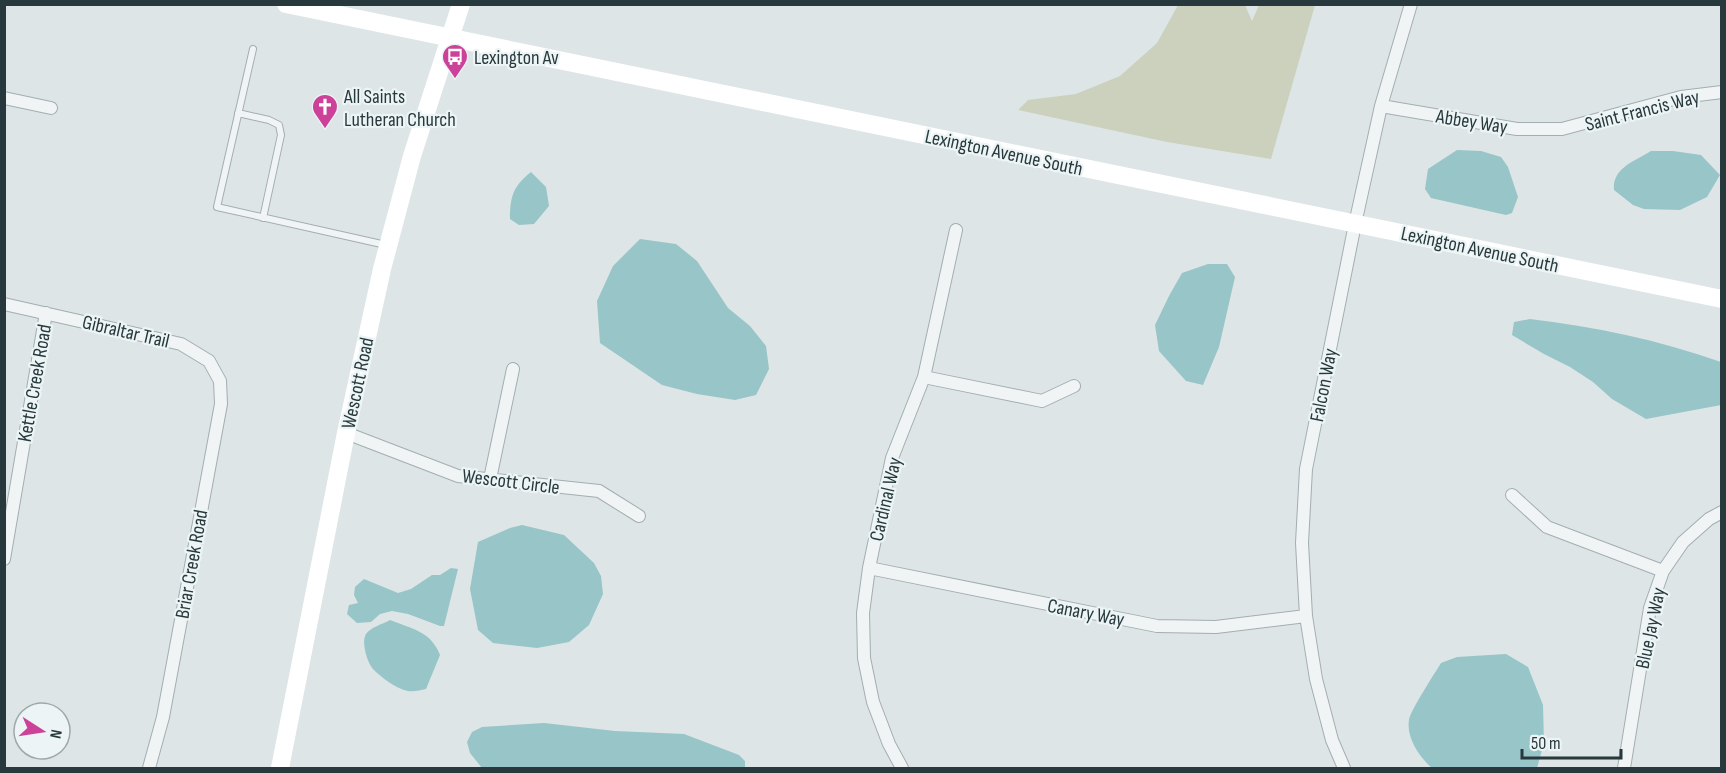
<svg xmlns="http://www.w3.org/2000/svg" width="1726" height="773" viewBox="0 0 1726 773" font-family="'Sofia Sans Condensed',sans-serif">
<style>
.green{fill:#ccd1be}
.water{fill:#98c5c7}
.lines{fill:none;stroke-linecap:round;stroke-linejoin:round}
.lane-casing{stroke:#a3aeb1;stroke-width:8}
.street-casing{stroke:#a3aeb1;stroke-width:14}
.lane{stroke:#f0f4f5;stroke-width:6}
.street{stroke:#f0f4f5;stroke-width:12}
.secondary{stroke:#fff;stroke-width:18}
.labels{text-anchor:middle;stroke-width:4.5;stroke-linejoin:round;paint-order:stroke}
.poi-label{font-size:20px;fill:#27393d;stroke:#ecf4f5;text-anchor:start}
.street-label{font-size:20px;fill:#27393d;stroke:#ecf4f5}
</style>
<rect width="100%" height="100%" fill="#dde5e7"/>
<!-- green -->
<path class="green" d="M1178,5H1245L1252,21L1259,5H1315L1271,159L1167,142L1018,110L1028,100L1076,94L1120,76L1157,43Z"/>
<!-- water -->
<path class="water" d="M1457,150L1481,151L1501,157L1508,167L1518,197L1512,213L1506,215L1431,198L1425,189L1428,169Z
M1651,151H1673L1701,155L1720,175L1707,197L1680,210L1644,209L1633,205L1614,190C1612,168 1635,161 1651,151Z
M531,172L546,187L549,206L534,224L519,225L510,219C510,197 513,186 531,172Z
M640,239L676,244L697,261L728,308L750,326L766,346L769,369L756,395L735,400L697,394L662,385L600,343L597,301L613,266Z
M1208,264H1227L1235,277L1219,347L1203,385L1186,381L1159,351L1155,325L1169,296L1182,273Z
M1530,319C1596,327 1659,340 1721,362V405L1646,419L1612,399L1593,382L1570,367L1544,354L1512,335L1514,322Z
M522,525L564,535L594,563L601,576L603,594L589,625L569,642L537,648L493,643L478,630L470,589L478,542L510,528Z
M451,568L458,569L444,626H440L408,614L392,611L380,614L371,622L357,623L347,614L349,605L358,603L354,595L355,587L364,579L398,593L411,589L432,575H440Z
M390,620C412,629 431,631 440,655L426,689C420,690 414,692 408,691C396,689 381,677 373,669C367,662 361,642 366,634C371,627 383,624 390,620Z
M1506,654L1528,667L1543,705L1544,743L1537,768H1432C1420,758 1406,738 1409,720C1410,711 1435,673 1441,663L1457,657Z
M544,723L615,731L684,734L739,755L745,761V768H482L470,753L467,742L472,732L482,727Z"/>
<g class="lines">
<defs>
<path id="lane" d="M253,49L217,207L386,245
M238,113L269,120L279,125L281,135L263,218"/>
<path id="street" d="M4,98L51,108
M1381,106L1517,129H1562L1681,97L1722,92
M4,304L181,344L209,361L220,381L221,404L163,717L149,768
M924,377L1042,401L1074,386
M346,433L458,476L599,491L639,516
M490,479L513,369
M1512,495L1547,527L1663,571
M4,559L46,313
M869,568L1157,626L1216,627L1306,616
M902,768L889,744L873,702L864,658L863,613L869,568L892,458L924,377L956,230
M1344,768L1332,740L1316,679L1306,616L1302,543L1306,469L1355,224L1381,106L1411,4
M1624,768L1650,608L1663,571L1683,542L1709,519L1722,512"/>
</defs>
<!-- lane casing -->
<use href="#lane" class="lane-casing"/>
<!-- street casing -->
<use href="#street" class="street-casing"/>
<!-- lane -->
<use href="#lane" class="lane"/>
<!-- street -->
<use href="#street" class="street"/>
<!-- secondary -->
<path class="secondary" d="M286,4L1722,299
M280,768L346,433L382,269L412,156L461,4"/>
</g>
<!-- icons -->
<defs>
<symbol id="bus-pin" viewBox="-11 -11 22 30"><path d="M0 17L-7.5 6A9.5 9.5 0 1 1 7.5 6Z" fill="#cb4298" stroke="#ecf4f5"/><path d="M-5-6H5V4H4V6H2V4H-2V6H-4V4H-5ZM-3.5-4V0h7V-4ZM-3.5 1.2v1.5H-2V1.2ZM2 1.2v1.5H3.5V1.2Z" fill="#fff"/></symbol>
<symbol id="church-pin" viewBox="-11 -11 22 30"><path d="M0 17L-7.5 6A9.5 9.5 0 1 1 7.5 6Z" fill="#cb4298" stroke="#ecf4f5"/><path d="M-1.2-6h2.4v3.5h3.3v2.4h-3.3V6h-2.4V-.1h-3.3v-2.4h3.3Z" fill="#fff"/></symbol>
</defs>
<g fill-rule="evenodd">
<use href="#bus-pin" x="440" y="42" width="30" height="40"/>
<use href="#church-pin" x="310" y="92" width="30" height="40"/>
</g>
<g class="labels">
<!-- poi labels -->
<g class="poi-label">
<text x="474" y="64">Lexington Av</text>
<text x="344" y="103">All Saints<tspan x="344" dy="23">Lutheran Church</tspan></text>
</g>
<!-- street labels -->
<g class="street-label">
<text transform="translate(1642 110) rotate(-14)" y="7">Saint Francis Way</text>
<text transform="translate(1472 121) rotate(9)" y="7">Abbey Way</text>
<text transform="translate(1004 152) rotate(12)" y="7">Lexington Avenue South</text>
<text transform="translate(1480 249) rotate(12)" y="7">Lexington Avenue South</text>
<text transform="translate(126 331) rotate(13)" y="7">Gibraltar Trail</text>
<text transform="translate(34 383) rotate(-80)" y="7">Kettle Creek Road</text>
<text transform="translate(357 383) rotate(-78)" y="7">Wescott Road</text>
<text transform="translate(1323 385) rotate(-79)" y="7">Falcon Way</text>
<text transform="translate(511 481) rotate(7)" y="7">Wescott Circle</text>
<text transform="translate(885 499) rotate(-77)" y="7">Cardinal Way</text>
<text transform="translate(191 564) rotate(-80)" y="7">Briar Creek Road</text>
<text transform="translate(1086 612) rotate(11)" y="7">Canary Way</text>
<text transform="translate(1650 628) rotate(-78)" y="7">Blue Jay Way</text>
</g>
</g>
<!-- border -->
<rect width="1726" height="773" fill="none" stroke="#27393d" stroke-width="12"/>
<!-- north arrow -->
<g transform="translate(42 731) rotate(102)"><circle r="28" fill="#ecf4f5" stroke="#9da9ab" stroke-width="1.5"/>
<path d="M0-4.5L10 22L0 15L-10 22Z" fill="#cb4298"/>
<text y="-9" font-size="16" font-weight="bold" text-anchor="middle" fill="#27393d">N</text>
</g>
<!-- scale -->
<path d="M1522 749v9h99v-9" fill="none" stroke="#27393d" stroke-width="3"/>
<text x="1531" y="749" font-size="18" fill="#27393d" stroke="#ecf4f5" stroke-width="4.5" paint-order="stroke">50 m</text>
</svg>
